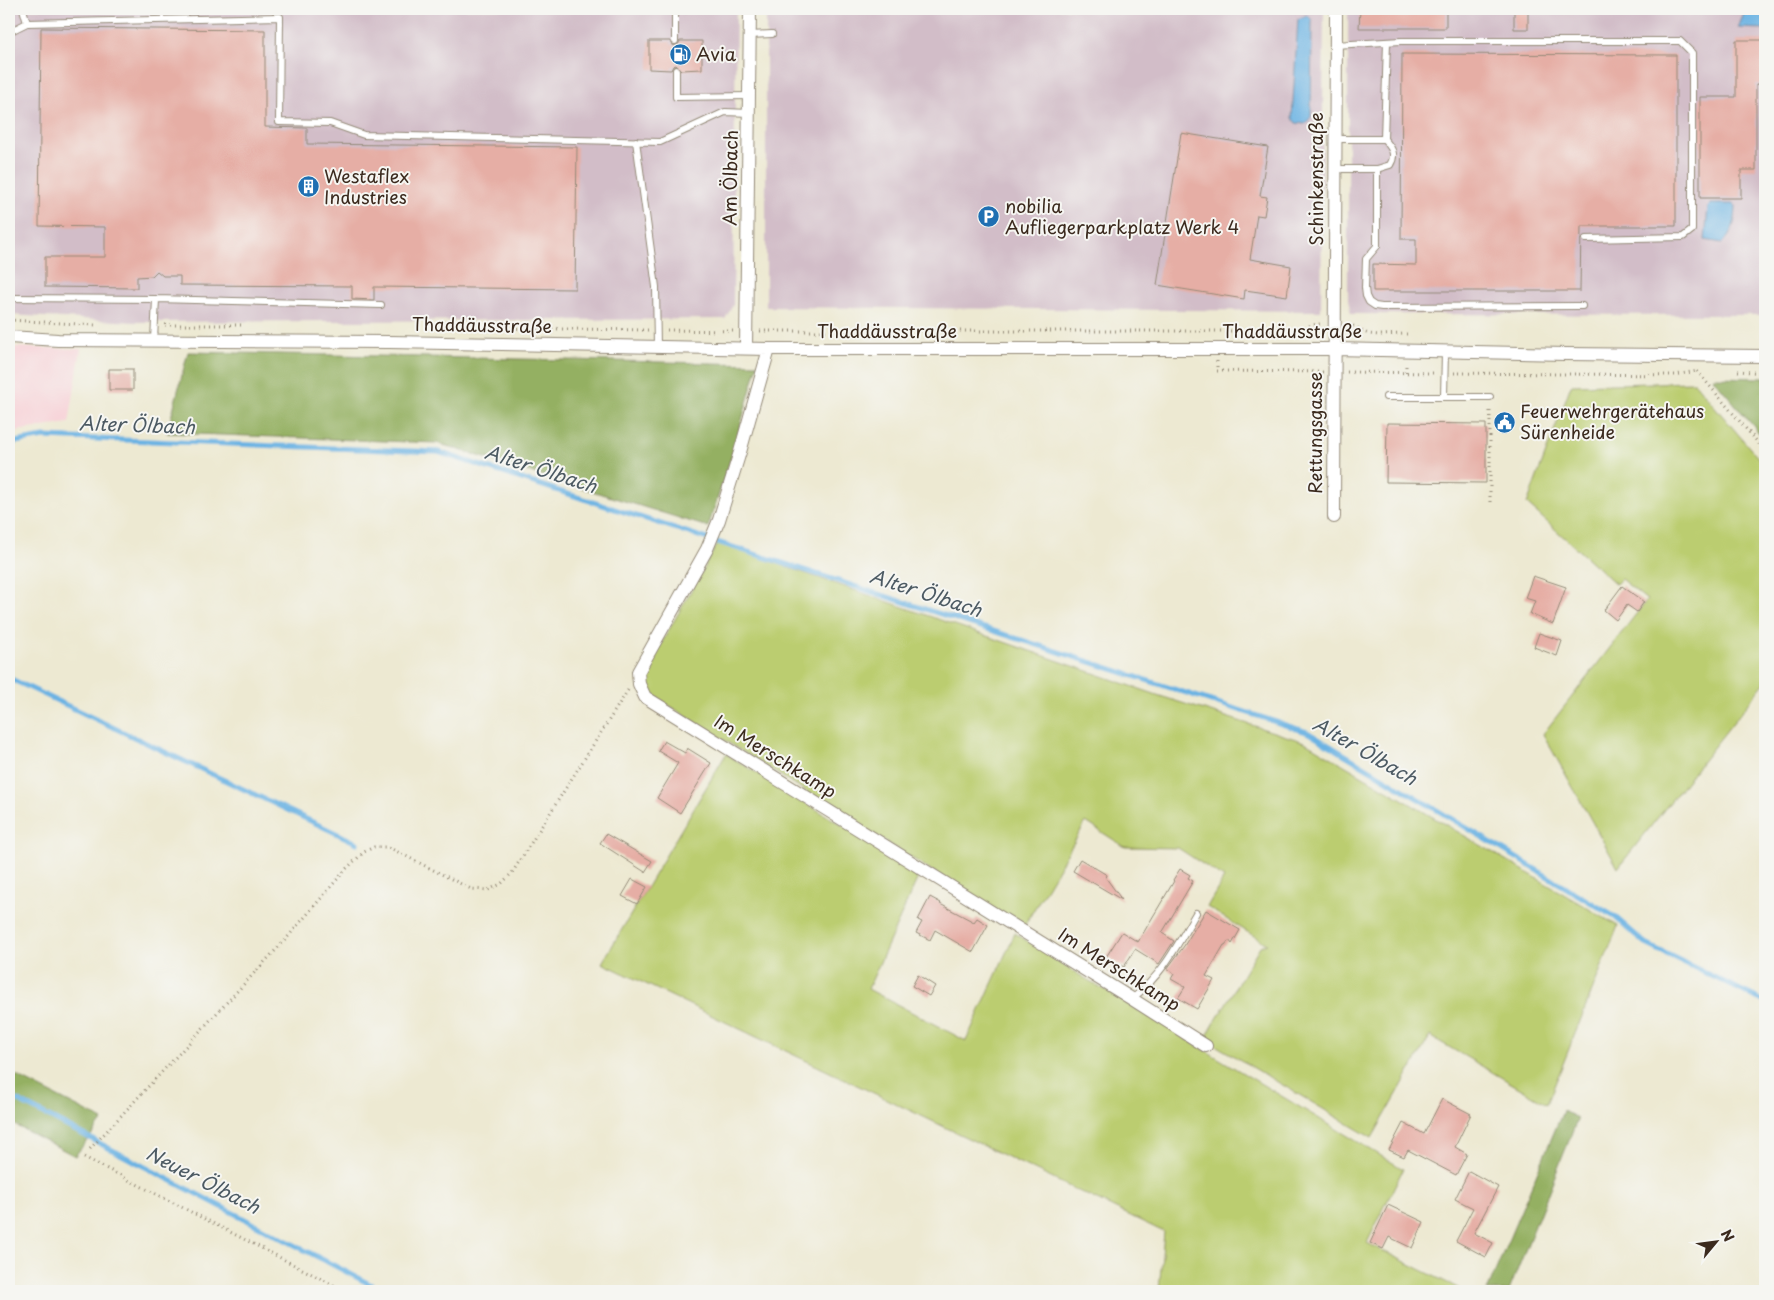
<svg xmlns="http://www.w3.org/2000/svg" width="1774" height="1300" viewBox="0 0 1774 1300" font-family="'Playpen Sans',sans-serif">
<style>
.built{fill:#f7cfd5}
.industrial{fill:#d2bdc8}
.green{fill:#bbcd70;stroke:#7b7c47}
.forest{fill:#94b062;stroke:#686d40}
.water{fill:#6cb3e3;stroke:#546e80}
.lines{fill:none;stroke-linecap:round;stroke-linejoin:round}
.stream{stroke:#6cb3e3;stroke-width:5}
.building{fill:#e6aea5}
.service-casing{stroke:#948a78;stroke-width:8}
.minor-casing{stroke:#948a78;stroke-width:14}
.path{stroke:#948a78;stroke-width:3;stroke-dasharray:1 4;stroke-linecap:butt}
.service{stroke:#fff;stroke-width:6}
.minor{stroke:#fff;stroke-width:12}
.labels{text-anchor:middle;stroke-width:4;stroke-linejoin:round;paint-order:stroke}
.poi-label{font-size:18px;fill:#3b2a1e;stroke:#f6f6f2;text-anchor:start}
.street-label{font-size:18px;fill:#3b2a1e;stroke:#f6f6f2}
.water-label{font-size:19px;font-style:italic;fill:#4c5a63;stroke:#f6f6f2}
</style>
<rect width="100%" height="100%" fill="#f6f6f2"/>
<filter id="ink" filterUnits="userSpaceOnUse"><feTurbulence type="fractalNoise" baseFrequency=".02" numOctaves="2"/><feDisplacementMap in="SourceGraphic" scale="10" xChannelSelector="R" yChannelSelector="G"/><feConvolveMatrix kernelMatrix="1 2 1 2 8 2 1 2 1" color-interpolation-filters="sRGB"/></filter>
<filter id="wash" filterUnits="userSpaceOnUse"><feTurbulence type="fractalNoise" baseFrequency=".0096" numOctaves="4" result="noise"/><feDisplacementMap in="SourceGraphic" scale="20" xChannelSelector="R" yChannelSelector="G"/><feGaussianBlur stdDeviation="1.12" result="paint"/><feColorMatrix in="noise" values="0 0 0 0 0 0 0 0 0 0 0 0 0 0 0 0 0 1.4 0 .05"/><feComposite in="paint" operator="in"/></filter>
<g filter="url(#wash)">
<rect width="100%" height="100%" fill="#ede9d2"/>
<!-- built -->
<path class="built" d="M9,347L81,349L69,423L9,432Z"/>
<!-- industrial -->
<path class="industrial" d="M14,9H736L733,305L725,319L135,322L9,315V19H14Z
M766,9H1324L1321,311L766,307Z
M1348,9H1765V315L1351,314L1348,300Z"/>
<!-- green -->
<path class="green" d="M1694,382L1765,466V682L1618,868L1543,734L1647,600L1621,579L1616,584L1527,504L1571,385Z
M718,543L1160,696L1305,742L1618,926L1547,1104L1430,1036L1372,1138L1205,1039L1260,946L1267,944L1207,907L1224,878L1178,848L1125,847L1086,822L1023,928L651,694L645,684L644,674Z
M726,754L920,873L868,989L966,1041L1015,933L1068,968L1403,1169L1367,1243L1464,1291H1159L1164,1232L602,963Z"/>
<!-- forest -->
<path class="forest" d="M188,352L758,364L733,451L708,527L437,443L167,433Z
M1712,377L1765,378V440Z
M9,1072L103,1120L75,1156L9,1122Z
M1563,1111L1578,1118L1509,1291H1487Z"/>
<!-- water -->
<path class="water" d="M1746,9H1765V29L1738,28Z
M1307,15L1312,20L1311,117L1305,124L1296,123L1292,118L1298,19Z
M1711,204H1734L1736,206C1736,218 1733,236 1722,243L1705,240L1708,207Z"/>
<g class="lines">
<!-- stream -->
<path class="stream" d="M9,443L44,437L438,452L1307,732L1615,917L1646,944L1765,1002
M9,678L357,843
M9,1096L383,1291"/>
</g>
<g id="blocks">
<!-- building -->
<path class="building" d="M1360,9H1446V28H1359Z
M1514,9H1528V29H1514Z
M41,28L265,30V127L307,128V144L577,147L575,289L374,287V300L352,299V286L180,285V276H163L157,271L152,276L137,277V288L45,287V257H105V227L39,226Z
M1736,40H1765V84H1756V170H1741V198H1700V97H1736Z
M649,41H670L671,44L675,46L678,45L680,41H702V69L681,70L676,65L673,66L671,70L649,69Z
M1402,54L1676,55V226H1581L1580,291H1373V264L1416,265V239H1401Z
M1181,133L1268,147L1260,196L1267,197L1264,216L1257,215L1250,259L1291,266L1287,296L1245,290L1244,299L1157,285Z
M109,369H133V390H109Z
M1387,423L1486,424V483L1386,482Z
M1533,576L1566,587L1553,624L1530,614L1535,601L1525,598Z
M1622,586L1644,602L1637,612L1627,605L1616,620L1604,610Z
M1539,633L1562,641L1557,656L1534,647Z
M664,741L685,753L687,748L711,763L680,813L657,798L678,763L658,751Z
M606,834L652,861L645,872L600,843Z
M1080,859L1107,875L1106,878L1122,900L1073,871Z
M1180,869L1190,875L1188,878L1193,881L1162,933L1174,941L1159,964L1135,949L1124,967L1106,957L1122,932L1138,942L1174,881L1173,880Z
M632,879L647,887L637,904L622,896Z
M930,897L941,903L940,904L974,922L977,918L988,925L973,952L935,930L930,940L916,933L922,922L918,920Z
M1206,910L1240,930L1232,944L1229,940L1225,945H1224L1206,976L1214,980L1197,1009L1178,998L1185,987L1171,979L1174,974L1167,969L1184,946Z
M918,975L935,986L929,996L912,986Z
M1442,1099L1471,1114L1455,1147L1467,1154L1456,1175L1408,1150L1404,1157L1389,1150L1403,1123L1424,1134Z
M1469,1171L1498,1187L1474,1233L1493,1243L1486,1257L1456,1241L1473,1208L1455,1199Z
M1388,1205L1424,1222L1412,1248L1389,1237L1383,1249L1370,1243Z"/>
</g>
</g>
<g filter="url(#ink)">
<use href="#blocks" fill-opacity="0" stroke="#948a78" stroke-width="1"/>
<g class="lines">
<defs>
<path id="service" d="M23,9L27,23
M675,9V41
M9,32L27,23L280,17L279,122L330,123L364,135L660,142L725,112L750,113
M750,35L772,34
M1335,45L1401,41H1680L1692,53V230L1683,237L1586,239
M676,70V97L750,96
M1335,139H1384
M636,141L656,287L657,347
M1335,169H1377L1390,165C1397,154 1391,147 1384,139L1387,42
M1377,169V246L1366,259L1365,288L1366,296L1369,302L1375,306L1382,307L1582,306
M9,298L156,299L381,305
M154,340L156,299
M1386,397H1490
M1444,397L1445,351
M1132,999C1164,973 1176,947 1196,913"/>
<path id="minor" d="M9,337L58,340L390,342L769,349H1334L1566,354L1765,356
M746,348L750,9
M769,349L740,452L719,520L707,549L638,672L639,684L645,697L1132,999L1206,1046
M1334,517L1336,9"/>
</defs>
<!-- service casing -->
<use href="#service" class="service-casing"/>
<!-- minor casing -->
<use href="#minor" class="minor-casing"/>
<!-- path -->
<path class="path" d="M9,320L96,325
M165,325H243
M1348,325C1359,326 1360,332 1370,334C1381,336 1395,334 1407,334V337
M487,328L648,330
M667,330L733,331
M760,331H1295C1305,328 1311,324 1322,324
M1217,361V371L1323,372
M1697,371L1765,451
M1738,371L1765,373
M1347,372L1435,373
M1406,372V363
M1454,373L1675,375L1697,371
M1490,502V407
M90,1149L286,939L347,868L364,852L374,847H388L471,889L488,890L501,884L512,873L628,690
M84,1157L345,1291"/>
<!-- service -->
<use href="#service" class="service"/>
<!-- minor -->
<use href="#minor" class="minor"/>
</g>
</g>
<!-- icons -->
<defs>
<symbol id="fuel-disc" viewBox="-11 -11 22 22"><circle r="9.5" fill="#1f6fb2" stroke="#f6f6f2"/><path d="M-5.5-6h7V0h2V4h1.3V-2.5L3-4.5l.8-.8L6-3V5H2.5V1h-1V6h-7ZM-4.2-4.7v3.2H.2V-4.7Z" fill="#fff"/></symbol>
<symbol id="building-disc" viewBox="-11 -11 22 22"><circle r="9.5" fill="#1f6fb2" stroke="#f6f6f2"/><path d="M-4-6H4V6H1V3H-1V6H-4ZM-2.5-4.3h1.7v1.8h-1.7ZM.8-4.3h1.7v1.8H.8ZM-2.5-1h1.7V.8h-1.7ZM.8-1h1.7V.8H.8Z" fill="#fff"/></symbol>
<symbol id="parking-disc" viewBox="-11 -11 22 22"><circle r="9.5" fill="#1f6fb2" stroke="#f6f6f2"/><path d="M-3.5-5.5H1a3.5 3.5 0 0 1 0 7H-1V5.5H-3.5ZM-1-3.4V-.6H.8a1.4 1.4 0 0 0 0-2.8Z" fill="#fff"/></symbol>
<symbol id="civic-disc" viewBox="-11 -11 22 22"><circle r="9.5" fill="#1f6fb2" stroke="#f6f6f2"/><path d="M-.6-6.5H3V-4.5H.6V-3L4-1V1h2V6H-6V1h2V-1L-.6-3ZM-1.2 2.5V6h2.4V2.5Z" fill="#fff"/></symbol>
</defs>
<g fill-rule="evenodd">
<use href="#fuel-disc" x="668" y="42" width="25" height="25"/>
<use href="#building-disc" x="296" y="174" width="25" height="25"/>
<use href="#parking-disc" x="976" y="204" width="25" height="25"/>
<use href="#civic-disc" x="1492" y="410" width="25" height="25"/>
</g>
<g class="labels">
<!-- poi labels -->
<g class="poi-label">
<text x="696" y="61">Avia</text>
<text x="324" y="183">Westaflex<tspan x="324" dy="21">Industries</tspan></text>
<text x="1005" y="213">nobilia<tspan x="1005" dy="21">Aufliegerparkplatz Werk 4</tspan></text>
<text x="1520" y="418">Feuerwehrgerätehaus<tspan x="1520" dy="21">Sürenheide</tspan></text>
</g>
<!-- street labels -->
<g class="street-label">
<text transform="translate(731 178) rotate(-89)" y="6">Am Ölbach</text>
<text transform="translate(1317 179) rotate(-90)" y="6">Schinkenstraße</text>
<text transform="translate(482 326) rotate(1)" y="6">Thaddäusstraße</text>
<text x="887" y="338">Thaddäusstraße</text>
<text x="1292" y="338">Thaddäusstraße</text>
<text transform="translate(1316 433) rotate(-90)" y="6">Rettungsgasse</text>
<text transform="translate(775 757) rotate(32)" y="6">Im Merschkamp</text>
<text transform="translate(1119 970) rotate(32)" y="6">Im Merschkamp</text>
</g>
<!-- water labels -->
<g class="water-label">
<text transform="translate(137 425) rotate(2)" y="7">Alter Ölbach</text>
<text transform="translate(541 469) rotate(18)" y="7">Alter Ölbach</text>
<text transform="translate(926 593) rotate(18)" y="7">Alter Ölbach</text>
<text transform="translate(1365 751) rotate(30)" y="7">Alter Ölbach</text>
<text transform="translate(203 1180) rotate(27)" y="7">Neuer Ölbach</text>
</g>
</g>
<!-- margin -->
<rect width="1774" height="1300" fill="none" stroke="#f6f6f2" stroke-width="30"/>
<!-- north arrow -->
<g transform="translate(1716 1242) rotate(61)" stroke="#f6f6f2" stroke-width="4" paint-order="stroke">
<path d="M0-4L9 19L0 12L-9 19Z" fill="#3b2a1e"/>
<text y="-8" font-size="14" font-weight="bold" text-anchor="middle" fill="#3b2a1e">N</text>
</g>
</svg>
